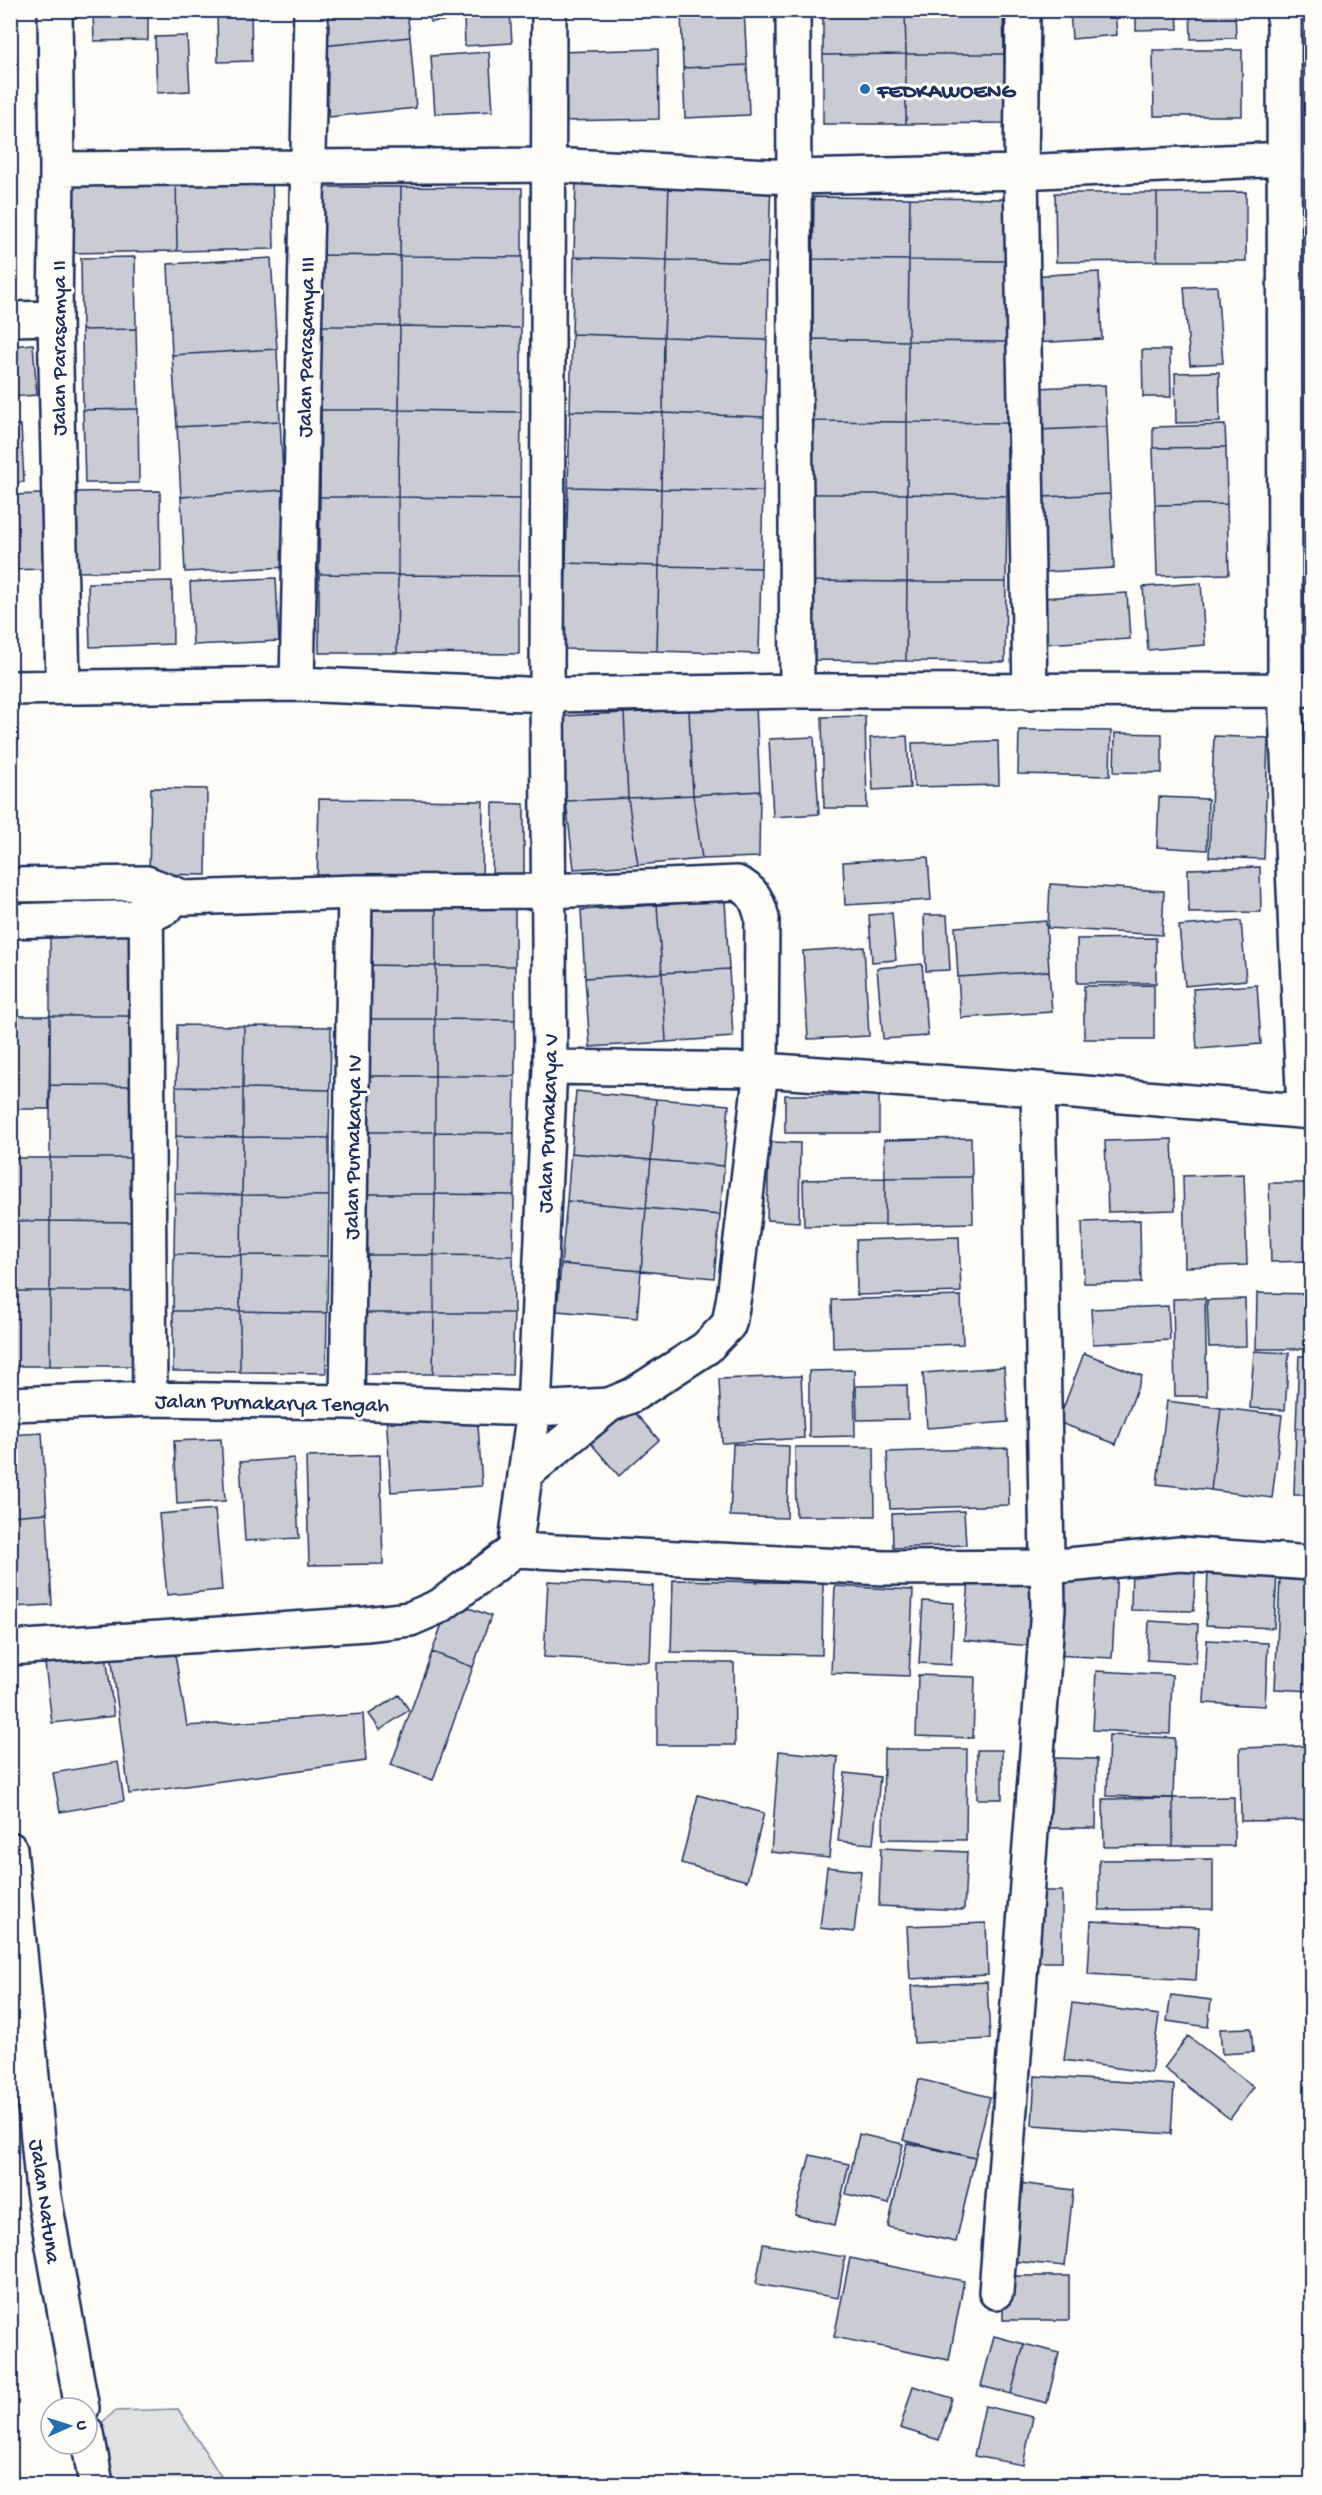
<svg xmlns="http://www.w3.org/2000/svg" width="1322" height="2495" viewBox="0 0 1322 2495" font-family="'Gochi Hand',sans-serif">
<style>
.green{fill:#e0e1e3;stroke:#7e88a0;stroke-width:1.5}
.building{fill:#c9ccd3;stroke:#1b2f5e;stroke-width:1.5}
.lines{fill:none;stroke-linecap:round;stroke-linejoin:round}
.street-casing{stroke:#1b2f5e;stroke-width:38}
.street{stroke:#fdfcf7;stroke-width:33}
.poi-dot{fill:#1f6fb2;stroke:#fdfcf7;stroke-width:2}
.labels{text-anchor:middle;stroke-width:6;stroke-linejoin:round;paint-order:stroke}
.poi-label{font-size:22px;font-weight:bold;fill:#1b2f5e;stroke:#fdfcf7;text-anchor:start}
.street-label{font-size:22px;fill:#1b2f5e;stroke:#fdfcf7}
</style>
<rect width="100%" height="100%" fill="#fdfcf7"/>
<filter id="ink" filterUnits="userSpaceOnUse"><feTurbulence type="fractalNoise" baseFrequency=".0167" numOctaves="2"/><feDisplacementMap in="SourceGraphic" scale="12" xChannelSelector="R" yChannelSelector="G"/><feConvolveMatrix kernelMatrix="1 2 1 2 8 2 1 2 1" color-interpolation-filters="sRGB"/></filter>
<g filter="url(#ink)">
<!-- green -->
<path class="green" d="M178,2409L226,2484H80L87,2436L115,2411Z"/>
<!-- building -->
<path class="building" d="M93,10H148V40L94,41Z
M217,10H251L252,61L218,62Z
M319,10H407L410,37L323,46Z
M430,10H456L457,20L430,22Z
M681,10H744L747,65L683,68Z
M823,10H905L906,54L823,55Z
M905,10H1003L1004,54H906Z
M1070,10H1115L1117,35L1072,39Z
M1136,10H1177L1178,29L1136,30Z
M1190,10H1235L1236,38L1191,39Z
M510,13L512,43L465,46L464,16Z
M1307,24H1312V64H1309Z
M187,36L190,91L157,93L155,37Z
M410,37L416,108L329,117L323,46Z
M658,49L659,119L560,121L559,52Z
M1153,50H1242V116H1154Z
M489,52L493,111L435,114L431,56Z
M906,54H1004L1005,123L906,124Z
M906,54V124H823V55Z
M747,65L749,115L685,118L683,68Z
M272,170L274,249L177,251L176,172Z
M176,172L177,251L70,253L68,174Z
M576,177L669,180L667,260L574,257Z
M669,180L771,182L768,263L667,260Z
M322,187H401L400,256L322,255Z
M401,187L522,188V257L400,256Z
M1246,192V261H1157V193Z
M1306,192H1312V261Z
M1055,193H1157V261L1056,262Z
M814,197L910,198L909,260L813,259Z
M910,198L1009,199L1008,261L909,260Z
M322,255L400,256V326H321Z
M400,256L522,257L521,328L400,326Z
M135,257L136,329L82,330L81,258Z
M574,257L667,260L664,337L572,334Z
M271,258L277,349L172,355L168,264Z
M813,259L909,260L908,341L813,339Z
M667,260L768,263L767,340L664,337Z
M909,260L1008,261V342L908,341Z
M1099,272L1102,339L1034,343L1030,276Z
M1217,286L1223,363L1190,365L1184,287Z
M321,326H400L399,410H321Z
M400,326L521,328V412L399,410Z
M136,329L138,409L83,410L82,330Z
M572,334L664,337L663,413L570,411Z
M664,337L767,340L764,417L663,413Z
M813,339L908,341L907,422L812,421Z
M908,341L1008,342L1007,423L907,422Z
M33,344L37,395L10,397V346Z
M277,349L280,421L177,427L172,355Z
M1142,350H1170L1171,397H1143Z
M1219,372L1220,422L1176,423L1175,373Z
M1105,385L1107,427L1038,430L1036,388Z
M138,409L139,483H85L83,410Z
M321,410H399L398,497H320Z
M399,410L521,412L520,499L398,497Z
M570,411L663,413L661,489L568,487Z
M663,413L764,417L763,491L661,489Z
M280,421L284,490L181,497L177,427Z
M812,421L907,422V494H812Z
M907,422L1007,423V496L907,494Z
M10,425H21L24,482L10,483Z
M1225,425L1226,447L1153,448V427Z
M1107,427L1110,494L1042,497L1038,430Z
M1226,447L1227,504L1155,505L1153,448Z
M568,487L661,489L659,566L566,563Z
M661,489L763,491L761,568L659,566Z
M284,490L289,567L185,572L181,497Z
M160,491L161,571L73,572L72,492Z
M41,494L43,569L10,570V495Z
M812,494H907V582L810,581Z
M907,494L1007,496L1006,582H907Z
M1110,494L1114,568L1046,572L1042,497Z
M320,497H398V575L319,574Z
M398,497L520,499L519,576L398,575Z
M1227,504L1229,574L1157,576L1155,505Z
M566,563L659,566L657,651L564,649Z
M659,566L761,568L759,654L657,651Z
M10,572H14L16,640H10Z
M319,574L398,575L397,653H319Z
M398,575L519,576V654L397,653Z
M276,578L279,641L193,645L190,582Z
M172,581L173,644L90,647L88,583Z
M810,581L907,582L906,661L810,660Z
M907,582H1006L1005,662L906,661Z
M1201,583L1205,645L1148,650L1143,587Z
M1127,593L1130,639L1043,644L1040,598Z
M756,706L760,791L693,795L689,710Z
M689,710L693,795L628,798L624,713Z
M624,713L628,798L566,801L562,716Z
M865,716L867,808H824L822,717Z
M1019,730L1111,731L1110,776L1018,774Z
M1115,733L1162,734V773L1114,772Z
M907,736L910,788L873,790L870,738Z
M1214,736L1268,738L1264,859L1209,857Z
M814,737L819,814L773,817L769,739Z
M998,741L999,785L914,787L912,743Z
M151,788L207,789L206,875L149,874Z
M760,791L759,857L702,859L693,795Z
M693,795L702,859L638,865L628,798Z
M1159,797L1208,799L1207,850L1157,847Z
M628,798L638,865L574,869L566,801Z
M319,799L483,801L482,888L317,886Z
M493,803L524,804V890L492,889Z
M928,857L931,900L845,905L843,862Z
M1260,867L1261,912L1189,913L1188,869Z
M1050,884L1164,891L1162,935L1048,928Z
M365,900L436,901V966L365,965Z
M725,900L729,969L662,973L657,905Z
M436,901H515V966H436Z
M657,905L662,973L585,978L581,910Z
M892,913L896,960L872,962L869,915Z
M924,915H947L950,970L926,971Z
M1046,921L1049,971L958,977L955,927Z
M1241,921L1246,980L1185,986L1179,926Z
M50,924H134L135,1016H50Z
M1156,938V983H1077V939Z
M864,947L869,1036L808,1039L803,951Z
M922,964L928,1036L883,1039L877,968Z
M365,965L436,966L435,1019H364Z
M436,966H515V1020L435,1019Z
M729,969L733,1037L666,1042L662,973Z
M1049,971L1052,1012L961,1018L958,977Z
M662,973L666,1042L590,1047L585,978Z
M1154,985V1039H1084V986Z
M1257,985L1261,1044L1197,1049L1193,989Z
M10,1016H50L49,1109H10Z
M50,1016H135V1086L50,1085Z
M364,1019H435V1076H364Z
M435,1019L515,1020V1076H435Z
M177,1025L244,1026L243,1088L176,1087Z
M244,1026L331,1027L330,1090L243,1088Z
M364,1076H435V1132H364Z
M435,1076H515L514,1133L435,1132Z
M50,1085L135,1086V1158H50Z
M176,1087L243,1088V1137L176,1136Z
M243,1088L330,1090L329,1138L243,1137Z
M576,1091L656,1099L651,1160L571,1153Z
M785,1095H879V1133H785Z
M656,1099L729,1105L724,1166L651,1160Z
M364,1132H435V1194H363Z
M435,1132L514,1133V1195L435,1194Z
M176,1136L243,1137L242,1195L175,1194Z
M243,1137L329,1138V1196L242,1195Z
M971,1138L972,1177L885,1178L884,1140Z
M1172,1139L1175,1210L1108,1212L1105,1141Z
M769,1142L800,1143L799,1222L767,1220Z
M571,1153L651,1160L646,1208L567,1201Z
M10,1158H50V1221H10Z
M50,1158H135V1222L50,1221Z
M651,1160L724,1166L720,1215L646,1208Z
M1244,1174L1247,1265L1185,1267L1183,1176Z
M972,1177L973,1223L885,1225V1178Z
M885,1178V1225L804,1226L803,1180Z
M1269,1183H1312V1261L1271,1262Z
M175,1194L242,1195L241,1255L174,1254Z
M363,1194H435L434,1255H363Z
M435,1194L514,1195L513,1256L434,1255Z
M242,1195L329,1196L328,1256L241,1255Z
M567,1201L646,1208L641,1271L561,1264Z
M646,1208L720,1215L714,1278L641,1271Z
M1140,1220L1141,1283H1084L1082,1222Z
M10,1221H50V1291H10Z
M50,1221L135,1222V1291H50Z
M959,1237L961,1292L857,1295L856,1240Z
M174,1254L241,1255L240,1311H173Z
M241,1255L328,1256L327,1313L240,1311Z
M363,1255H434V1313H362Z
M434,1255L513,1256L514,1313H434Z
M561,1264L641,1271L637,1318L557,1311Z
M10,1291H50V1366H10Z
M50,1291H135V1366H50Z
M1257,1293L1312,1294V1349H1256Z
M961,1296L963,1344L833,1348L832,1300Z
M1205,1298L1207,1396H1175L1173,1299Z
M1245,1299L1246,1346L1209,1347L1207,1300Z
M1168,1306L1170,1340L1093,1344L1091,1309Z
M173,1311H240V1372L173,1371Z
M240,1311L327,1313L326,1373L240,1372Z
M362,1313H434L433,1374H362Z
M434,1313H514L512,1375L433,1374Z
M1254,1351L1289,1353L1285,1410L1250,1408Z
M1084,1353L1142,1376L1116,1444L1058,1422Z
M1299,1356H1312V1429L1296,1428Z
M1004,1367L1008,1422L927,1428L923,1373Z
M854,1370L855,1436L809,1437V1371Z
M801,1376L804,1438L722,1443L719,1379Z
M907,1385L908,1419L857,1420L856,1386Z
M1167,1401L1221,1408L1211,1490L1157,1484Z
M629,1406L659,1440L619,1476L589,1441Z
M1221,1408L1282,1415L1272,1498L1211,1490Z
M477,1410L482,1486L391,1492L386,1412Z
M1296,1428L1312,1429V1495H1294Z
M42,1433L47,1513L10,1516V1435Z
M221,1439L225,1501L177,1504L174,1441Z
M733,1444L789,1446L787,1518L730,1516Z
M795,1447H874L875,1516H796Z
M1008,1448L1009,1505L890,1509L887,1452Z
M380,1455L383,1564L309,1565L306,1457Z
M294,1458L299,1538L245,1541L240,1462Z
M215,1509L222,1590L167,1595L159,1514Z
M964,1511L966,1545L893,1548L892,1514Z
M47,1513L52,1605L10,1607V1516Z
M1132,1564L1195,1565L1194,1611L1131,1610Z
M1058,1567L1117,1570L1112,1658L1053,1655Z
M1208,1570L1277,1574L1274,1628L1206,1625Z
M1280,1579L1312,1581V1691L1275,1689Z
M673,1580L823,1583L822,1655L671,1652Z
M969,1580L1035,1586L1031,1646L964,1640Z
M548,1581L653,1586L650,1662L544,1657Z
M835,1586L913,1590L909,1676L831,1673Z
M450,1601L491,1616L473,1667L432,1652Z
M923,1601L954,1603L951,1665L919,1663Z
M1149,1621L1198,1624L1196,1663L1147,1660Z
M1207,1640L1268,1643L1265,1706L1204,1703Z
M105,1647L114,1716L52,1723L44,1655Z
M174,1648L187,1726L363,1714L366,1761L129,1794L111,1654Z
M432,1652L473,1667L433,1780L391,1765Z
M657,1663H734L735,1745H657Z
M1096,1671L1172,1675L1170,1734L1093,1730Z
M918,1675L975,1677L973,1738L916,1736Z
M399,1695L409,1710L380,1730L369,1714Z
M1109,1735L1175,1738L1173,1798L1107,1796Z
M1307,1746L1308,1820L1241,1821L1240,1748Z
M884,1749H967L966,1840L883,1839Z
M977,1750H1002V1799H977Z
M779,1751L838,1757L829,1858L771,1852Z
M1052,1758L1097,1759L1096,1828H1050Z
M118,1762L124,1801L60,1812L53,1773Z
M845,1773L880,1777L873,1844L838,1841Z
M698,1795L764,1813L747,1881L681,1863Z
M1234,1797V1846H1173V1798Z
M1173,1798V1846L1104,1847L1103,1799Z
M881,1848L967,1852L964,1910L879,1906Z
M1213,1859V1909L1099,1910V1860Z
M827,1867L861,1871L854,1932L820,1928Z
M1036,1891H1062V1962H1035Z
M1091,1921L1199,1927L1196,1980L1088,1974Z
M986,1923L988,1975L910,1979L907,1926Z
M987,1982L990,2039L914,2043L911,1986Z
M1171,1995L1211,2000L1208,2027L1167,2021Z
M1072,2003L1159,2015L1151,2073L1064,2060Z
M1251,2028L1253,2052L1222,2054L1220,2029Z
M1188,2036L1254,2087L1230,2119L1164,2068Z
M1035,2076L1174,2085L1171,2134L1032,2125Z
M919,2079L990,2097L975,2158L903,2140Z
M859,2134L903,2144L889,2204L846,2194Z
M907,2143L975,2158L956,2242L888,2227Z
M810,2155L849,2164L835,2225L795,2215Z
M1019,2183L1073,2190L1065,2266L1011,2261Z
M763,2244L845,2257L838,2298L756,2284Z
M850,2258L964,2281L949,2360L834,2337Z
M1003,2276H1069V2320H1003Z
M994,2336L1024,2344L1011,2394L981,2386Z
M1024,2344L1059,2353L1047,2403L1011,2394Z
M913,2386L952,2398L939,2440L900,2428Z
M985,2406L1033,2417L1023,2465L974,2456Z"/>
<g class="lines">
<defs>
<path id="street" d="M55,10L57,169L55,318L63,686
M793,10L797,691
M1023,10L1021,172L1030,692
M57,169L549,165L792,177L1021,172L1284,159
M10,319L55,318
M297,684L311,10
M10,688L297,684L547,695L797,691L1285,690L1284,10
M146,883L150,1399
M10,885L146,883L185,898L355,892L548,891L737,883C753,890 758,901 762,918L761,1070L735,1290L729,1324L706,1348L633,1395L609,1405L534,1409L347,1402L150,1399L10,1404
M10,921L147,917L167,907
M550,1067L761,1070L1038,1089L1312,1112
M1304,1111L1285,690L1312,689
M347,1402L355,892
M525,1474L609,1405
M515,1550L534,1409L550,1067L547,695L549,10
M10,1648L366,1624L410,1619L440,1606L515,1550L885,1568L1048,1567L1180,1554L1312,1563
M10,1849L43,2191L82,2408
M996,2292L1048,1608L1038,1089
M87,2433L96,2484"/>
</defs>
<!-- street casing -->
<use href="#street" class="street-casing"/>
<!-- street -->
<use href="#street" class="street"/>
</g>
</g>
<!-- markers -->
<circle class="poi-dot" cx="865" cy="89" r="6"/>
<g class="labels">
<!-- poi labels -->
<g class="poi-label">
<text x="877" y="97">FEDKAWOENG</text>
</g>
<!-- street labels -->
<g class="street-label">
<text transform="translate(304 347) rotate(-89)" y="8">Jalan Parasamya III</text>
<text transform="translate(57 348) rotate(-90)" y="8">Jalan Parasamya II</text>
<text transform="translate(546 1123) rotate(-88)" y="8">Jalan Purnakarya V</text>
<text transform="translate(351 1147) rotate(-89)" y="8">Jalan Purnakarya IV</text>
<text transform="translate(272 1401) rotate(1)" y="8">Jalan Purnakarya Tengah</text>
<text transform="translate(47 2201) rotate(82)" y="8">Jalan Natuna</text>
</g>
</g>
<!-- margin -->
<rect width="1322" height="2495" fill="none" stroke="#fdfcf7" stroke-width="36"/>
<rect x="18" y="18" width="1286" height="2459" fill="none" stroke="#1b2f5e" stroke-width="2" filter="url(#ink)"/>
<!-- north arrow -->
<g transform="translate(69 2426) rotate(87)"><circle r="28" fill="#fdfcf7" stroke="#a3aaba" stroke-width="1.5"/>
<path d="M0-4.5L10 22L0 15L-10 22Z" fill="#1f6fb2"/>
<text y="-9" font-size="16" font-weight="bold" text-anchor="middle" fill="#1b2f5e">U</text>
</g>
</svg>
